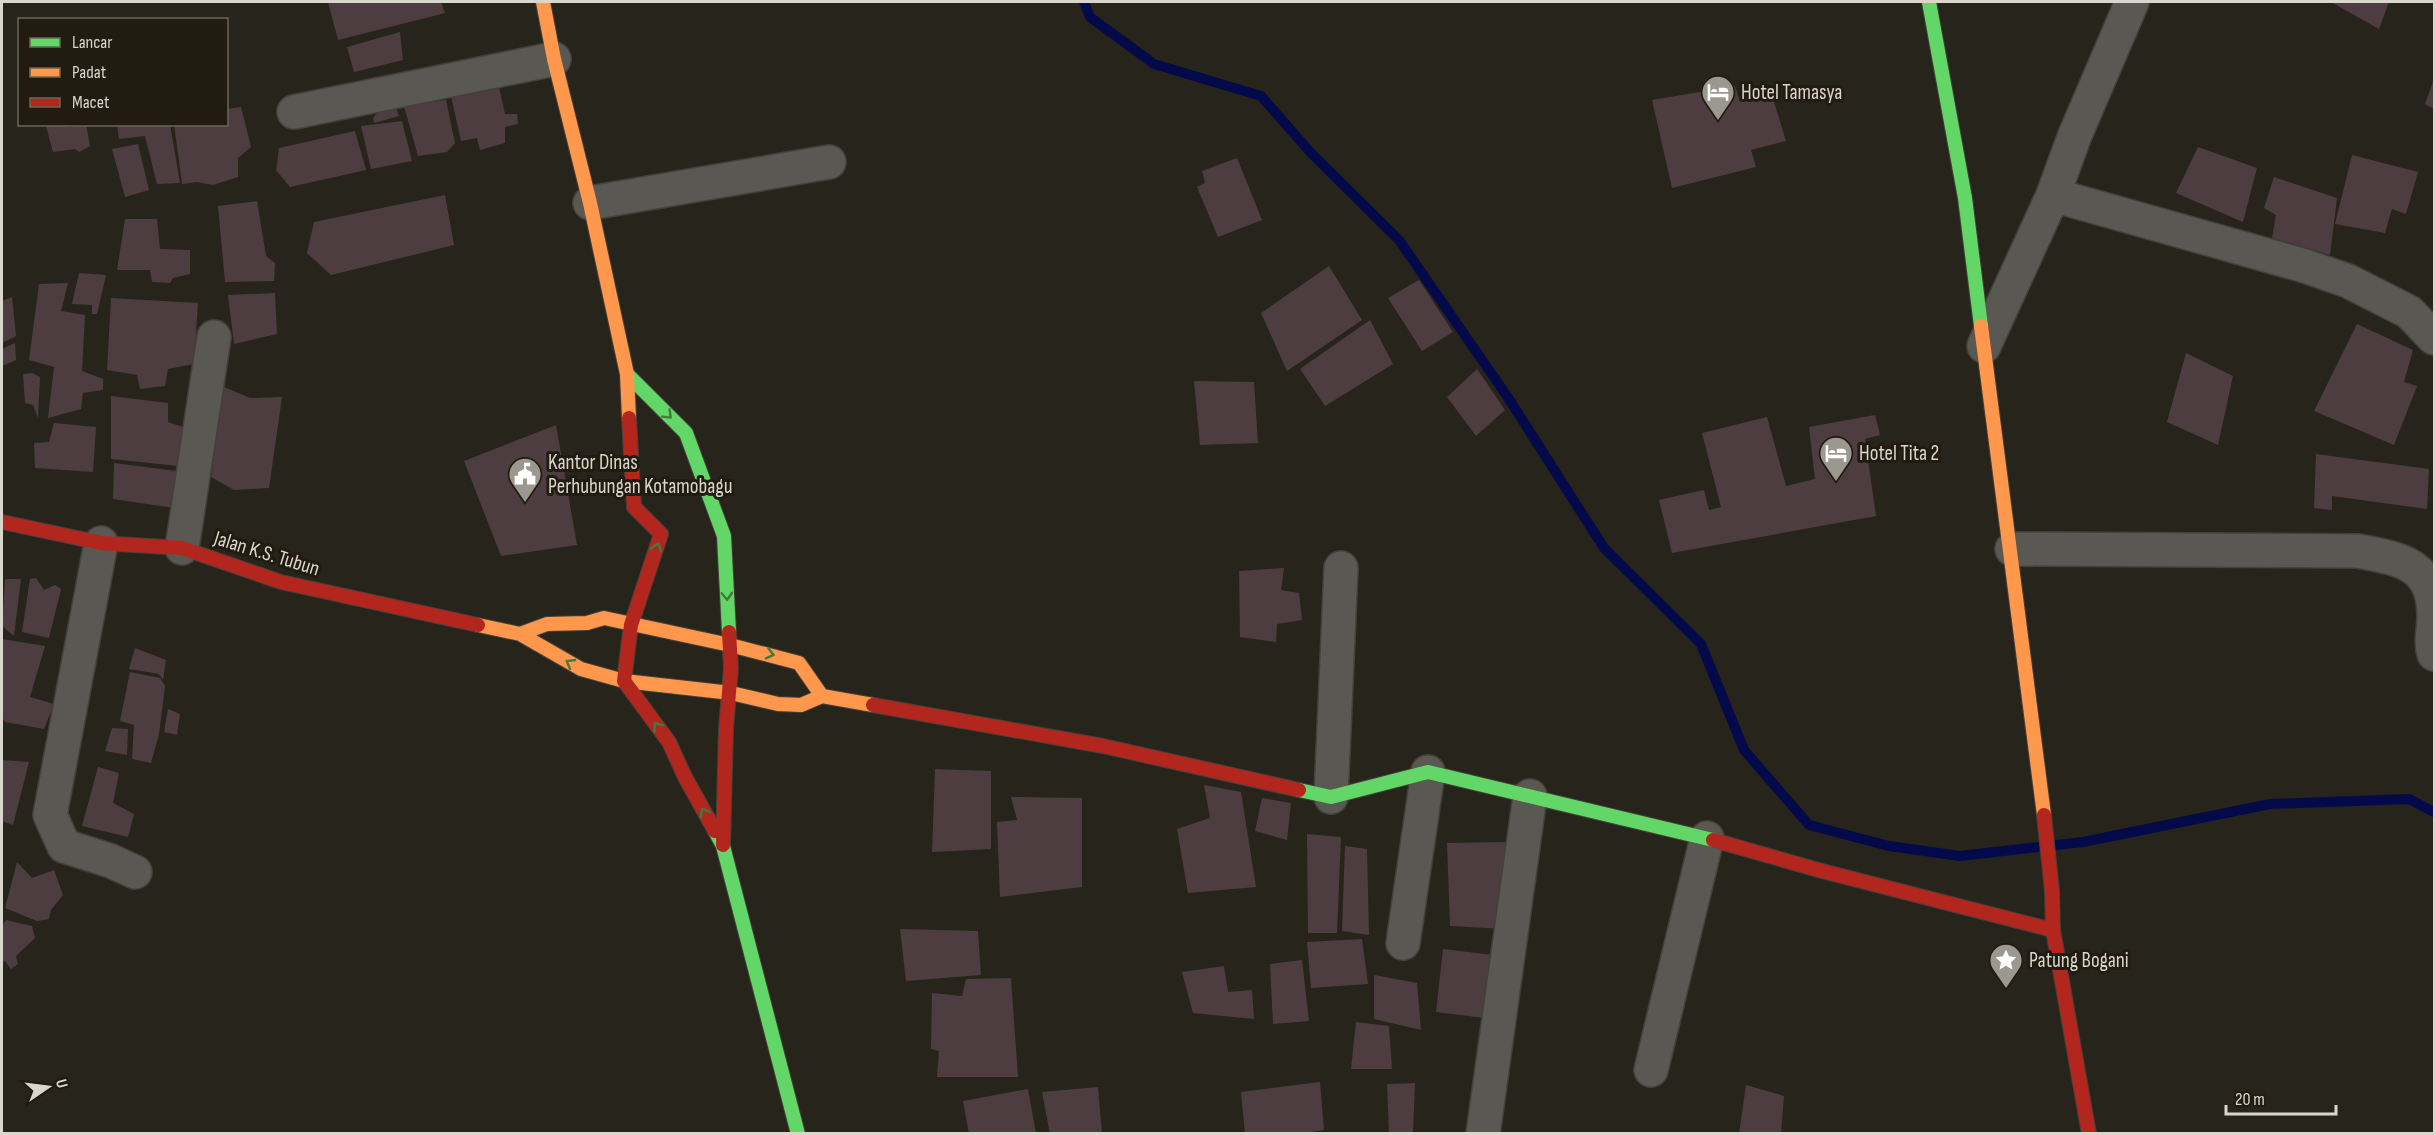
<svg xmlns="http://www.w3.org/2000/svg" width="2436" height="1135" viewBox="0 0 2436 1135" font-family="'Sofia Sans Condensed',sans-serif">
<style>
.lines{fill:none;stroke-linecap:round;stroke-linejoin:round}
.stream{stroke:#040a49;stroke-width:10}
.building{fill:#4e3d40}
.street-casing{stroke:#43413a;stroke-width:36}
.fast-casing{stroke:#43413a;stroke-width:16}
.slow-casing{stroke:#43413a;stroke-width:16}
.jam-casing{stroke:#43413a;stroke-width:16}
.street{stroke:#5a5853;stroke-width:33}
.fast{stroke:#63d668;stroke-width:14}
.slow{stroke:#ff974d;stroke-width:14}
.jam{stroke:#b3261e;stroke-width:14}
.oneway{stroke:#42793c}
.labels{text-anchor:middle;stroke-width:6;stroke-linejoin:round;paint-order:stroke}
.poi-label{font-size:21px;fill:#d9d6cd;stroke:#211c0f;text-anchor:start}
.street-label{font-size:21px;fill:#d9d6cd;stroke:#211c0f}
</style>
<rect width="100%" height="100%" fill="#27241c"/>
<g class="lines">
<!-- stream -->
<path class="stream" d="M1084,2L1090,17L1154,64L1261,96L1311,153L1399,240L1507,396L1604,548L1701,644L1744,750L1809,825L1889,846L1960,856L2083,842L2270,804L2409,799L2434,812"/>
</g>
<!-- building -->
<path class="building" d="M328,2H441L445,13L338,40Z
M2331,2H2389L2379,29Z
M400,32L403,60L354,72L347,47Z
M2434,79V109L2425,104Z
M1735,86L1739,99L1771,92L1786,141L1751,150L1756,167L1672,188L1652,100Z
M499,87L505,114H517L518,124L505,127V143L480,150L477,138L461,141L451,96Z
M393,100L399,116L374,123L373,118L378,112L377,103Z
M446,100L455,143L447,152L418,156L404,106Z
M241,107L251,147L238,158V177L213,185L197,182L182,184L174,124H226V109Z
M402,121L412,161L371,169L361,126Z
M53,124H68L69,127L86,124L90,146L79,152L75,149L53,152L46,126Z
M117,124H170L180,183L157,184L145,136L119,139Z
M355,131L366,170L290,187L276,170L279,148Z
M138,144L149,190L125,197L112,149Z
M2198,147L2257,168L2243,222L2176,193Z
M2352,155L2418,172L2406,214L2392,209L2385,233L2335,224Z
M1237,158L1262,220L1218,237L1197,187L1205,183L1202,171Z
M2274,177L2337,198L2330,255L2272,238L2276,215L2264,208Z
M445,195L454,245L331,275L307,253L314,222Z
M257,201L266,256L275,263L274,281L225,282L218,206Z
M125,219H157L160,249L190,250V274L173,278L170,283L152,282L150,270H117Z
M1329,266L1362,320L1287,371L1261,313Z
M79,273L106,275L97,314H92V305L72,304Z
M1419,280L1453,332L1422,351L1388,298Z
M68,283L61,311L85,315L82,371L103,379V390L83,393L81,409L48,418L54,367L29,360L39,284Z
M275,293L277,334L234,344L228,295Z
M12,297L16,336L2,343V301Z
M111,298L198,303L194,364L168,369L165,386L140,389L137,375L107,370Z
M1370,320L1393,364L1325,406L1300,369Z
M2357,324L2413,350L2404,382L2417,386L2394,445L2314,411Z
M15,343L16,360L2,366V349Z
M2186,353L2233,376L2218,445L2167,422Z
M1477,369L1505,410L1476,436L1447,397Z
M32,373L40,377L38,418L33,405L25,403L23,374Z
M1194,381L1254,382L1258,443L1200,445Z
M224,387L250,398L282,397L269,488L234,490L211,477Z
M111,396L168,403V422L183,427L179,466L111,459Z
M1875,415L1880,435L1865,439L1876,516L1672,553L1659,500L1704,490L1709,510L1721,507L1702,433L1767,417L1786,486L1815,479L1809,427Z
M54,423L96,427L93,472L35,468L34,443L49,442Z
M556,425L577,545L501,556L464,461Z
M2316,454L2429,469L2427,509L2332,496V510L2314,508Z
M114,463L176,471L174,508L113,499Z
M1284,568L1281,590L1299,593L1302,620L1277,624L1276,642L1240,637L1239,571Z
M36,578L44,590L55,585L61,589L49,638L22,632L30,579Z
M5,579H21L14,636L2,626Z
M2,639L45,646L30,697L54,704L44,729L5,722L2,718Z
M135,648L166,660L163,680L159,674L129,669Z
M130,672L160,678L165,686L159,734L151,763L132,759L134,725L120,721Z
M168,709L180,714L177,735L164,732Z
M112,728L128,729L127,755L105,751Z
M2,760L29,762L13,825L2,821Z
M98,767L119,773L113,803L134,814L128,837L82,826Z
M935,769L991,771V849L932,852Z
M1204,785L1241,792L1256,887L1188,893L1177,829L1210,818Z
M1011,797L1082,798V887L1000,897L997,822L1017,820Z
M1262,798L1291,803L1287,840L1255,831Z
M1307,834L1341,837L1337,933H1308Z
M1505,842L1506,929L1450,926L1447,843Z
M1345,846L1367,849L1369,935L1342,931Z
M17,862L32,878L54,870L63,895L51,910L49,919L37,921L5,908Z
M6,920L32,926L35,938L16,956L18,964L11,969L5,961L2,962V926Z
M900,929L978,931L981,975L906,981Z
M1362,939L1368,984L1311,988L1307,942Z
M1443,949L1502,956L1493,1019L1436,1012Z
M1302,960L1309,1021L1273,1024L1270,964Z
M1224,966L1228,992L1252,990L1254,1019L1193,1013L1182,972Z
M1374,975L1417,983L1421,1030L1374,1019Z
M1011,978L1018,1077H937L939,1051L931,1049L932,993L962,996L966,979Z
M1356,1022L1389,1026L1392,1069H1351Z
M1320,1082L1324,1130L1297,1134H1245L1241,1092Z
M1415,1083L1413,1133L1389,1134L1387,1084Z
M1746,1085L1784,1096L1781,1134H1739Z
M1098,1087L1102,1134H1050L1042,1092Z
M1028,1089L1036,1134H969L963,1101Z"/>
<g class="lines">
<defs>
<path id="street" d="M294,112L554,59
M2053,195L2305,266L2348,281L2409,312L2434,338
M590,203L829,162
M1984,346L2053,195L2075,135L2132,2
M101,543L50,815L64,846L111,861L135,872
M182,548L214,337
M2012,549L2358,551C2401,559 2434,564 2434,617C2434,630 2430,641 2434,654
M1331,797L1341,568
M1403,943L1428,772
M1651,1070L1707,838
M1483,1134L1530,796"/>
<path id="fast" d="M1929,2L1965,198L1981,326
M627,374L686,433L724,536L729,632
M1299,790L1331,797L1428,772L1713,840
M715,831L723,846L798,1134"/>
<path id="slow" d="M543,2L554,59L590,203L627,374L629,418
M1981,326L2044,815
M478,625L520,634L581,669L624,681L731,693L778,704L801,705L822,696L873,705
M520,634L547,624L587,623L604,618L730,645L799,663L822,696"/>
<path id="jam" d="M629,418L634,507L661,534L631,625L624,681L669,742L685,777L715,831
M2,522L101,543L182,548L281,582L478,625
M873,705L1103,746L1299,790
M2044,815L2052,891L2053,930L2089,1134
M1713,840L1822,871L2053,930
M723,845L726,729L731,668L729,632"/>
</defs>
<!-- street casing -->
<use href="#street" class="street-casing"/>
<!-- fast casing -->
<use href="#fast" class="fast-casing"/>
<!-- slow casing -->
<use href="#slow" class="slow-casing"/>
<!-- jam casing -->
<use href="#jam" class="jam-casing"/>
<!-- street -->
<use href="#street" class="street"/>
<!-- fast -->
<use href="#fast" class="fast"/>
<!-- slow -->
<use href="#slow" class="slow"/>
<!-- jam -->
<use href="#jam" class="jam"/>
</g>
<!-- one-way arrows -->
<defs><path id="oneway-chevron" d="M-2-3.5L2.5 0L-2 3.5" fill="none" stroke-width="1.6" stroke-linecap="round" stroke-linejoin="round" transform="scale(1.5)"/></defs>
<g class="oneway">
<use href="#oneway-chevron" transform="translate(668 415) rotate(45)"/>
<use href="#oneway-chevron" transform="translate(657 547) rotate(-72)"/>
<use href="#oneway-chevron" transform="translate(727 596) rotate(87)"/>
<use href="#oneway-chevron" transform="translate(770 654) rotate(14)"/>
<use href="#oneway-chevron" transform="translate(570 663) rotate(-150)"/>
<use href="#oneway-chevron" transform="translate(657 726) rotate(-127)"/>
<use href="#oneway-chevron" transform="translate(704 812) rotate(-119)"/>
</g>
<!-- icons -->
<defs>
<symbol id="hotel-pin" viewBox="-11 -11 22 30"><path d="M0 17L-7.5 6A9.5 9.5 0 1 1 7.5 6Z" fill="#9b988f" stroke="#211c0f"/><path d="M-6-4.5h1.5V1H6V5H4.5V3h-9V5H-6ZM-4 0a1.8 1.8 0 1 1 3.6 0ZM.5 0V-2.5h3Q6-2.5 6 0Z" fill="#fff"/></symbol>
<symbol id="civic-pin" viewBox="-11 -11 22 30"><path d="M0 17L-7.5 6A9.5 9.5 0 1 1 7.5 6Z" fill="#9b988f" stroke="#211c0f"/><path d="M-.6-6.5H3V-4.5H.6V-3L4-1V1h2V6H-6V1h2V-1L-.6-3ZM-1.2 2.5V6h2.4V2.5Z" fill="#fff"/></symbol>
<symbol id="sight-pin" viewBox="-11 -11 22 30"><path d="M0 17L-7.5 6A9.5 9.5 0 1 1 7.5 6Z" fill="#9b988f" stroke="#211c0f"/><path d="M0-6L1.8-2.2L6-1.7L2.9 1.2L3.7 5.4L0 3.3L-3.7 5.4L-2.9 1.2L-6-1.7L-1.8-2.2Z" fill="#fff"/></symbol>
</defs>
<g fill-rule="evenodd">
<use href="#hotel-pin" x="1699" y="73" width="38" height="52"/>
<use href="#hotel-pin" x="1817" y="434" width="38" height="52"/>
<use href="#civic-pin" x="506" y="455" width="38" height="52"/>
<use href="#sight-pin" x="1987" y="941" width="38" height="52"/>
</g>
<g class="labels">
<!-- poi labels -->
<g class="poi-label">
<text x="1741" y="99">Hotel Tamasya</text>
<text x="1859" y="460">Hotel Tita 2</text>
<text x="548" y="469">Kantor Dinas<tspan x="548" dy="24">Perhubungan Kotamobagu</tspan></text>
<text x="2029" y="967">Patung Bogani</text>
</g>
<!-- street labels -->
<g class="street-label">
<text transform="translate(267 553) rotate(17)" y="7">Jalan K.S. Tubun</text>
</g>
</g>
<!-- border -->
<rect width="2436" height="1135" fill="none" stroke="#d9d6cd" stroke-width="6"/>
<!-- legend -->
<rect x="18" y="18" width="210" height="108" fill="#211c0f" stroke="#6b665b" stroke-width="1.5"/>
<rect x="30" y="38" width="30" height="9" fill="#63d668" stroke="#6b665b" stroke-width="1.5"/>
<text x="72" y="48" font-size="18" fill="#d9d6cd">Lancar</text>
<rect x="30" y="68" width="30" height="9" fill="#ff974d" stroke="#6b665b" stroke-width="1.5"/>
<text x="72" y="78" font-size="18" fill="#d9d6cd">Padat</text>
<rect x="30" y="98" width="30" height="9" fill="#b3261e" stroke="#6b665b" stroke-width="1.5"/>
<text x="72" y="108" font-size="18" fill="#d9d6cd">Macet</text>
<!-- north arrow -->
<g transform="translate(48 1087) rotate(76)" stroke="#211c0f" stroke-width="4.5" paint-order="stroke">
<path d="M0-4.5L10 22L0 15L-10 22Z" fill="#d9d6cd"/>
<text y="-9" font-size="16" font-weight="bold" text-anchor="middle" fill="#d9d6cd">U</text>
</g>
<!-- scale -->
<path d="M2226 1105v9h110v-9" fill="none" stroke="#d9d6cd" stroke-width="3"/>
<text x="2235" y="1105" font-size="18" fill="#d9d6cd" stroke="#211c0f" stroke-width="4.5" paint-order="stroke">20 m</text>
</svg>
